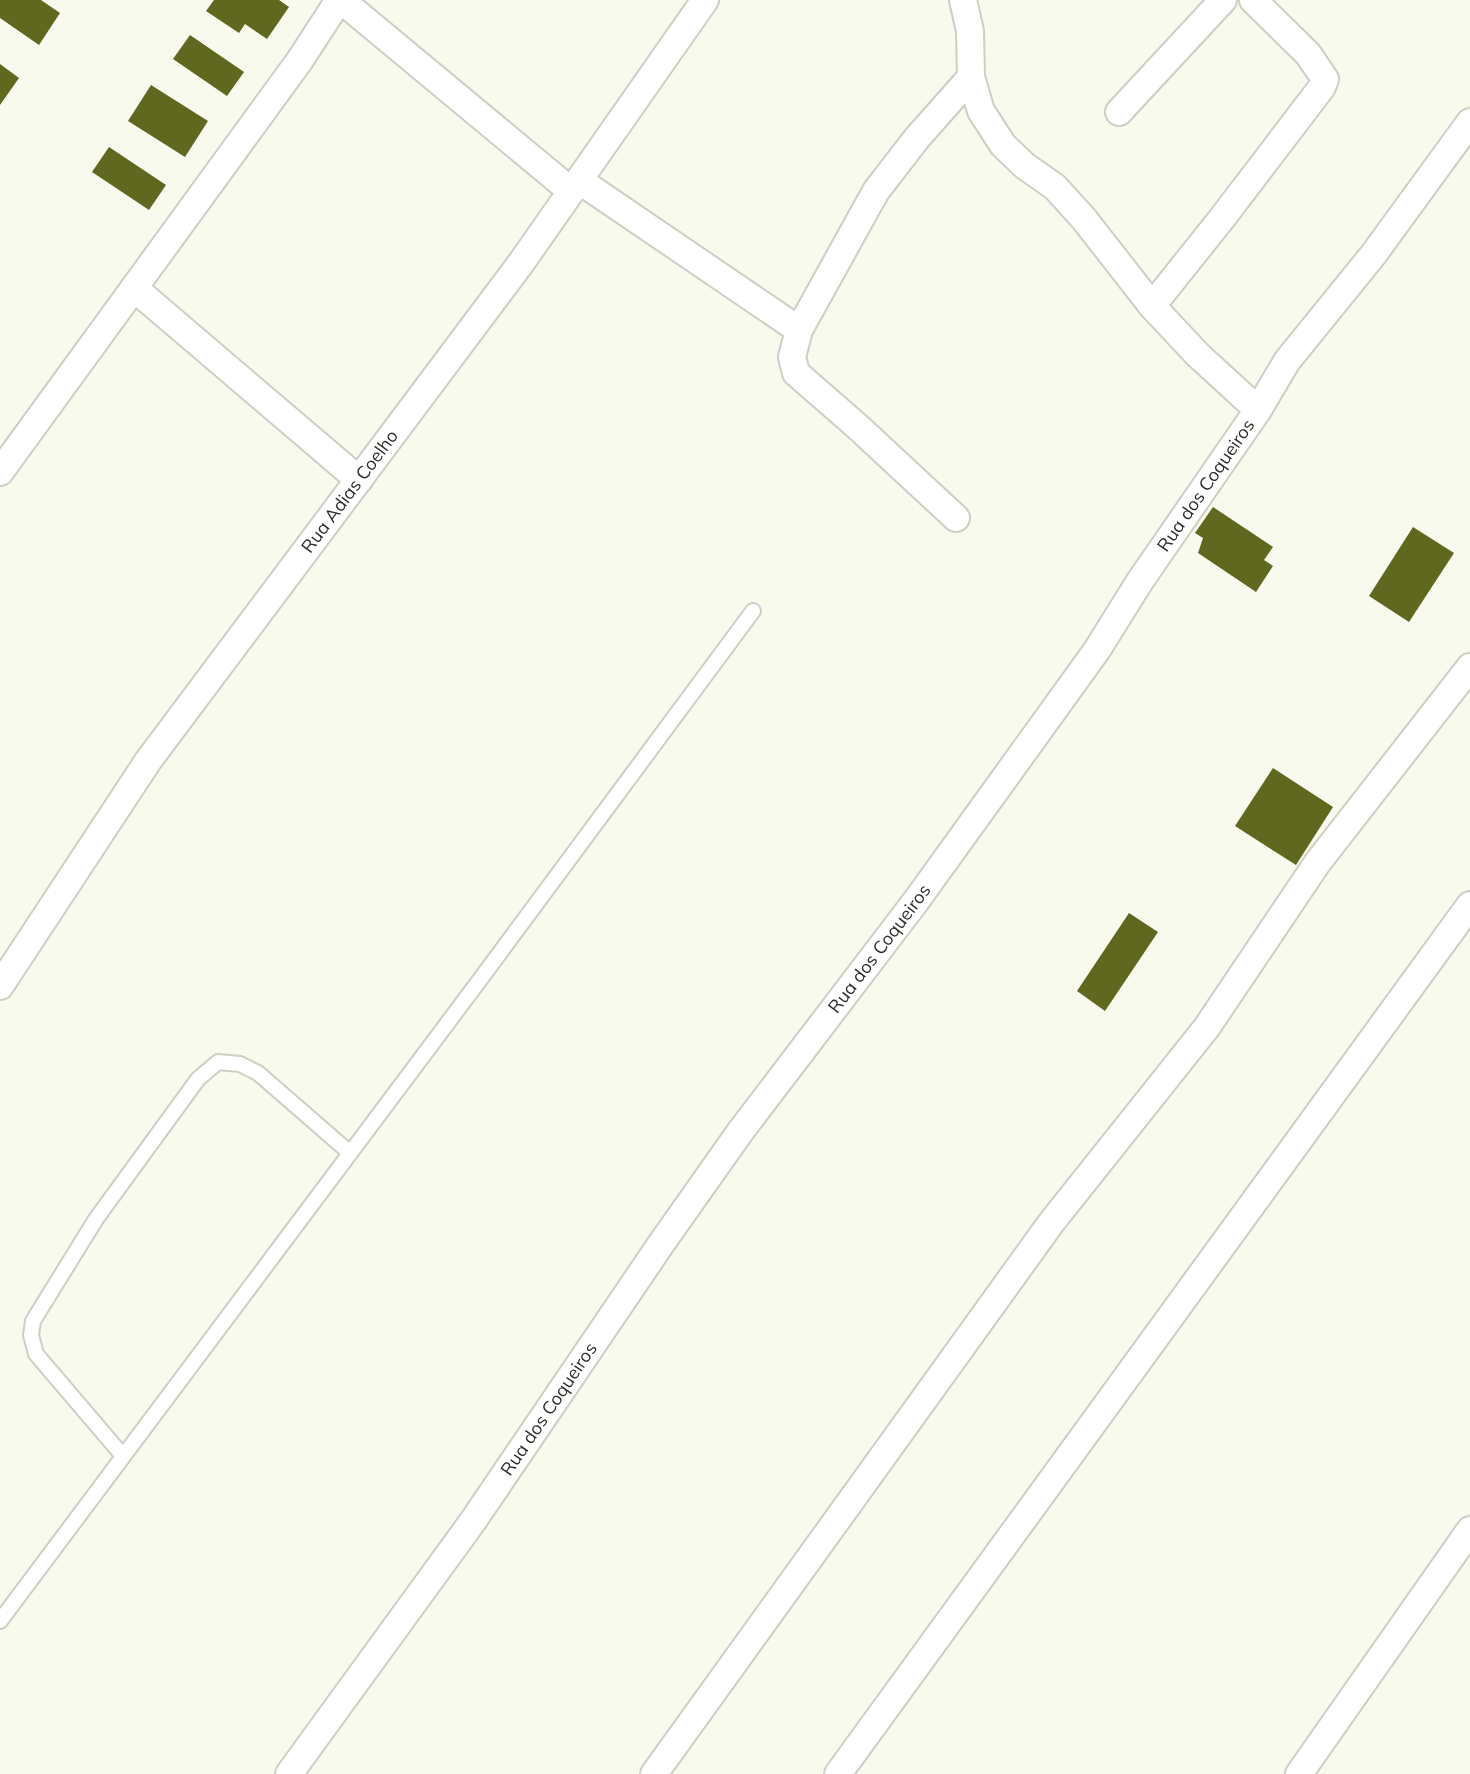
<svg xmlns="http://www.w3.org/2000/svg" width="1470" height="1774" viewBox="0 0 1470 1774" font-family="Mulish,sans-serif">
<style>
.building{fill:#60671e}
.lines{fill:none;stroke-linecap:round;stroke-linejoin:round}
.service-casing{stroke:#cdcfc3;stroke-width:18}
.minor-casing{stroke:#cdcfc3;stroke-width:30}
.service{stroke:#fff;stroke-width:14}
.minor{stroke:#fff;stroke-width:26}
.labels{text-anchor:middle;stroke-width:7;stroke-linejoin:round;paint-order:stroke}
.street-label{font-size:18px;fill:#2d2e29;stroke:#fff}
</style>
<rect width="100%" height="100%" fill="#f8faee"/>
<!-- building -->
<path class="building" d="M0,0H41L60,13L39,45L0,18Z
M214,0H279L289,7L267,39L245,24L239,33L206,11Z
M190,35L244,72L227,96L173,59Z
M0,64L19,78L0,105Z
M151,85L208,121L185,157L128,121Z
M109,147L166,185L149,210L92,172Z
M1213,507L1273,547L1264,560L1273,566L1256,592L1198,553L1203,538L1195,533Z
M1413,527L1454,553L1409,622L1369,596Z
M1273,768L1333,807L1296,865L1235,826Z
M1129,913L1158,932L1105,1011L1077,991Z"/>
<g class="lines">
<defs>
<path id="service" d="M123,1456L36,1354L31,1335L33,1321L96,1219L198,1079L218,1062L240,1064L258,1073L350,1153
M0,1621L479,981L753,611"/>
<g id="minor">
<path d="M341,0L571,191"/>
<path d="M963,0L970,31L971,77L981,111L1003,145L1025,166L1055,187L1084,219L1152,306L1198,355L1258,410"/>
<path d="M1119,112L1223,0"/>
<path d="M580,181L799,330"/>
<path d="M134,288L359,480"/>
<path d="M1152,306L1223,217L1322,87L1325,79L1308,54L1253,0"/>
<path d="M0,472L300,60L339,0"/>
<path d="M956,518L858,427L796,373L792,357L799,330L876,191L917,138L971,77"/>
<path id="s1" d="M0,986L148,761L521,263L705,0"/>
<path id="s2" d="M289,1774L473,1521L661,1244L740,1132L916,901L1097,650L1140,581L1258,410L1287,361L1373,255L1470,122"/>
<path d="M654,1774L1051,1223L1207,1027L1318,862L1470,667"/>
<path d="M838,1774L1470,905"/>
<path d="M1299,1774L1470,1530"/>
</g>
</defs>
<!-- service casing -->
<use href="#service" class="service-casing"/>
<!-- minor casing -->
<use href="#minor" class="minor-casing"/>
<!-- service -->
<use href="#service" class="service"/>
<!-- minor -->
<use href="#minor" class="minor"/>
</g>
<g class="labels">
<!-- street labels -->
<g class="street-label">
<text dy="6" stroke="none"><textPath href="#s2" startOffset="1582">Rua dos Coqueiros</textPath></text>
<text dy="6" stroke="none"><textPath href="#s1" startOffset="606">Rua Adias Coelho</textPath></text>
<text dy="6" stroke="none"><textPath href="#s2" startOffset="1015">Rua dos Coqueiros</textPath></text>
<text dy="6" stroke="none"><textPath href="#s2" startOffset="448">Rua dos Coqueiros</textPath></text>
</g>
</g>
</svg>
